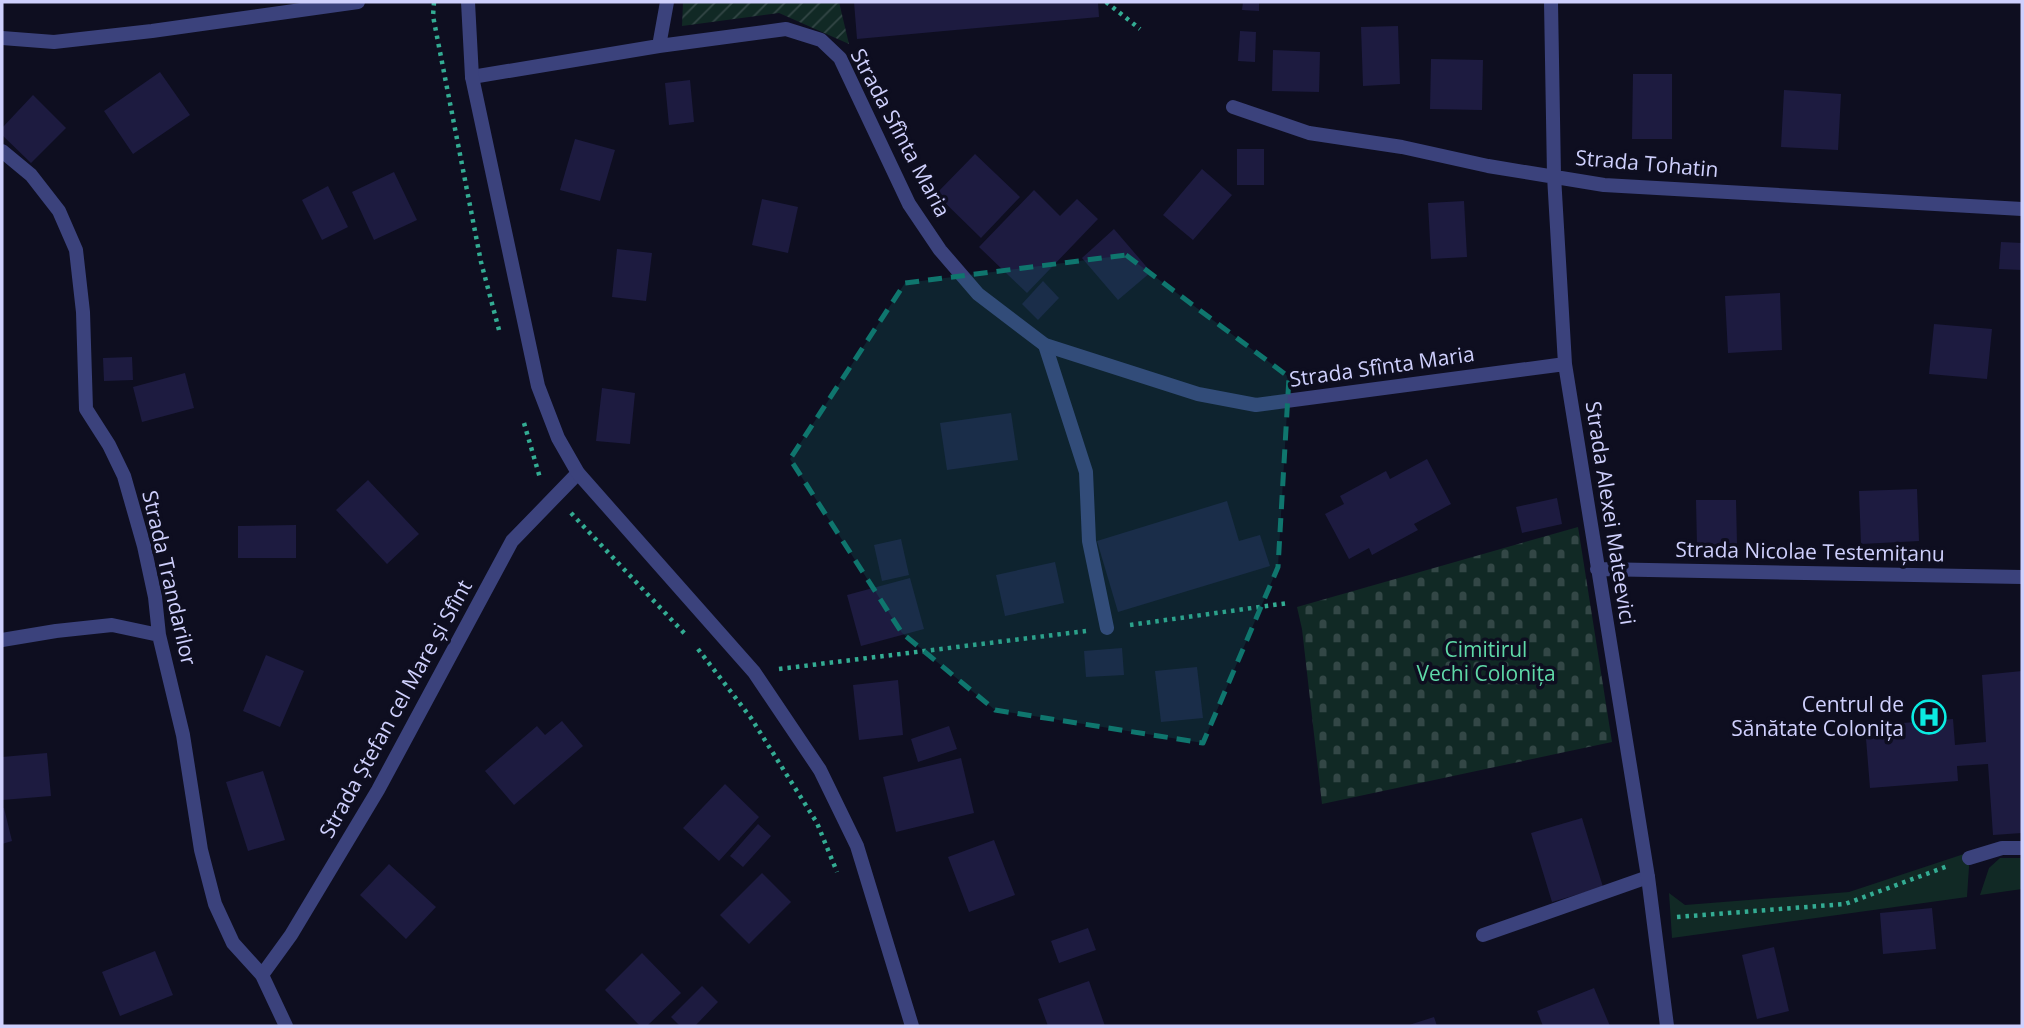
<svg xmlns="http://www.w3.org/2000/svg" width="2024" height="1028" viewBox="0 0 2024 1028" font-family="'Open Sans',sans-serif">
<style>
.grass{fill:#112925}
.cemetery{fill:url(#cemetery-stones)}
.garden{fill:url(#garden-furrows)}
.building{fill:#1d1b40}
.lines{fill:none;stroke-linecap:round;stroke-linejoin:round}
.path{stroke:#33ac93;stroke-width:4.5;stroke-dasharray:3.5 5;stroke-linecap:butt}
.service{stroke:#3b427c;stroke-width:14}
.minor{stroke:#3b427c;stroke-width:14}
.tertiary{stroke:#3b427c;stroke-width:14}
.marked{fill:#0f766e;fill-opacity:0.2;stroke:#0f766e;stroke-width:5;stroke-dasharray:14 9;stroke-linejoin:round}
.labels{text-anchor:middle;stroke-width:7;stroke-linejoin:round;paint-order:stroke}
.street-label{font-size:21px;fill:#cfd0fd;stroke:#0e0e20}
.park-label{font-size:21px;fill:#5fd9a8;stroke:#0e0e20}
.poi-label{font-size:21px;fill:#cfd0fd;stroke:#0e0e20;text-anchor:end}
</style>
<defs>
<pattern id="cemetery-stones" width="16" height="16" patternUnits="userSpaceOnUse" patternTransform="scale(1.75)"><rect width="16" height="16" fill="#112925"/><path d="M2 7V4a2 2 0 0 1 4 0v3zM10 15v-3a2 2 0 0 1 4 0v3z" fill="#334746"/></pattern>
<pattern id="garden-furrows" width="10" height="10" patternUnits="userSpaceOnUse" patternTransform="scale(1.75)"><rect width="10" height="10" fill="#112925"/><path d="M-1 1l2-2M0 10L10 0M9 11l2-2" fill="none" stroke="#334746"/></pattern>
</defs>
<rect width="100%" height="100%" fill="#0e0e20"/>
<!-- grass -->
<path class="grass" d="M1970,852L1967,897L1672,938L1669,893L1685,905L1849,892Z
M2000,858H2022V889L1980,895L1989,868Z"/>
<!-- cemetery -->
<path class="cemetery" d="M1578,527L1612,742L1322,804L1302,629L1297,607Z"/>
<!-- garden -->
<path class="garden" d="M683,2H839L849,44L779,13L682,26Z"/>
<!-- building -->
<path class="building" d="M854,2H1098L1099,17L857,39Z
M1243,2H1259V11L1242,10Z
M1398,26L1400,84L1363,86L1361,27Z
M1240,31L1256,32L1255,62L1238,61Z
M1273,50L1320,52L1319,92L1272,91Z
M1431,59L1483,60L1482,110L1430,109Z
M160,72L190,115L133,154L104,111Z
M1633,74H1672V139H1632Z
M690,80L694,122L669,125L665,83Z
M1784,90L1841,94L1838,150L1781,147Z
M33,95L66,128L31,163L2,135V128Z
M575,139L615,150L600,201L560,190Z
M1237,149H1264V185H1237Z
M975,154L1020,197L981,238L936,194Z
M1202,169L1232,195L1193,240L1163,215Z
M394,172L417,220L374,240L352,192Z
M328,186L348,227L322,240L302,200Z
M1034,190L1060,216L1077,199L1098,219L1027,293L979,247Z
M762,199L798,207L788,253L752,245Z
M1464,201L1467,257L1431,259L1428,203Z
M1114,229L1151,272L1118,300L1082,258Z
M2001,242L2022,243V270L1999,269Z
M617,249L652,253L646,301L612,297Z
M1043,281L1059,298L1038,320L1022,304Z
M1780,293L1782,350L1728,353L1725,296Z
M1934,324L1992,329L1987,379L1929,374Z
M132,357L133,380L104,381L103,358Z
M185,373L194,408L142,422L133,387Z
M602,388L635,393L630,444L596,441Z
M1011,413L1018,460L947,470L940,423Z
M1427,459L1451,504L1414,524L1418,530L1372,555L1369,548L1349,559L1325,514L1344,504L1340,496L1386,471L1390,479Z
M368,480L419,534L387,564L336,510Z
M1917,489L1919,541L1861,544L1859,491Z
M1557,498L1562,524L1522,533L1516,507Z
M1696,500H1736L1737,544L1697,545Z
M1227,501L1239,541L1260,535L1270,566L1118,612L1097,541Z
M296,525V558H238V526Z
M901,539L909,575L882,581L874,545Z
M1055,562L1064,603L1005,616L996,575Z
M910,578L924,629L861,646L847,595Z
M1122,648L1124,675L1086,677L1084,651Z
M266,655L304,671L280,727L243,711Z
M1197,667L1203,718L1161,722L1155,671Z
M2022,671V833L1993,835L1988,764L1957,766L1958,781L1870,788L1865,726L1953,719L1955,745L1986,742L1982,675Z
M898,680L903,735L859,740L853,685Z
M562,721L583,746L514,805L485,771L537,726L545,735Z
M949,726L957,749L918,762L911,739Z
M47,753L51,796L2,800V757Z
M961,758L974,813L896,832L883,777Z
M263,771L285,840L248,851L226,782Z
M725,784L759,817L719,861L683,828Z
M2,808H4L12,841L2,844Z
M1582,818L1603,887L1552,902L1531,833Z
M758,824L771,836L743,867L730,856Z
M994,840L1015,895L969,912L948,857Z
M389,864L436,907L406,939L360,895Z
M762,873L791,902L749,944L720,915Z
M1932,908L1936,949L1883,954L1880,913Z
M1088,928L1096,950L1059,963L1051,941Z
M1774,947L1789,1011L1757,1019L1742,955Z
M155,951L173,995L120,1016L102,972Z
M642,953L681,993L647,1026H640L605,990Z
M1089,981L1105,1026H1048L1038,999Z
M702,986L718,1002L695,1026H680L671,1017Z
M1594,988L1610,1026H1543L1537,1011Z
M1434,1017L1437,1026H1406Z"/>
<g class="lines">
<!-- path -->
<path class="path" d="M434,2L433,16L481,262L499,330
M1106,2L1140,29
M524,423L540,478
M571,513L685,634
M1130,625L1288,603
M698,649L751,718L817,823L837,872
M779,669L1086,631
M1677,917L1845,904L1948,866"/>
<!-- service -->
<path class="service" d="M1045,345L1086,472L1089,541L1107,628
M1483,935L1648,877"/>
<!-- minor -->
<path class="minor" d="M1551,2L1554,176L1565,364L1648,877L1667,1026
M2,38L54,42L152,31L358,2
M659,46L667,2
M472,77L659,46L786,29L821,40L840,58L909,204L940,250L978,294L1045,345L1198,394L1256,405L1565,364
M1233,107L1309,133L1402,147L1488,166L1604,185L2022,209
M2,151L31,175L59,211L76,250L83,312L86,409L109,445L124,476L144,546L155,597L159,635L183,735L201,850L215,904L233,943L262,975L286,1026
M1597,569L2022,577
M2,640L56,631L112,625L159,635
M1969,858L2002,848H2022
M262,975L291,935L378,790L512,541L578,473"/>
<!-- tertiary -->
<path class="tertiary" d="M468,2L472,77L538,386L558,438L578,473L754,672L820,770L857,846L912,1026"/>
</g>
<!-- marked area -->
<path class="marked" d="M1126,255L1289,377L1278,567L1203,743L995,710L902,633L790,459L905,283Z"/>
<!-- icons -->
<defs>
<symbol id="hospital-ring" viewBox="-11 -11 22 22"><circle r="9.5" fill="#0e0e20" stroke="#0bece2" stroke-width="1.5"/><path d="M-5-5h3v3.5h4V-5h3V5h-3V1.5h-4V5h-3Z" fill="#0bece2"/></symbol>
</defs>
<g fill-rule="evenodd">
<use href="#hospital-ring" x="1910" y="698" width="38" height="38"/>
</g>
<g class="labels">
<!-- street labels -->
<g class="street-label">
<text transform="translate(900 133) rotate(62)" y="7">Strada Sfînta Maria</text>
<text transform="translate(1647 164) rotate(5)" y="7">Strada Tohatin</text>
<text transform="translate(1382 367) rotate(-8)" y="7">Strada Sfînta Maria</text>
<text transform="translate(1610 513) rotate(81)" y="7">Strada Alexei Mateevici</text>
<text transform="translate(1810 552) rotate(1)" y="7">Strada Nicolae Testemițanu</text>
<text transform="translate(169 578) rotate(77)" y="7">Strada Trandarilor</text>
<text transform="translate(396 709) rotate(-61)" y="7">Strada Ștefan cel Mare și Sfînt</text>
</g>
<!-- park labels -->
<g class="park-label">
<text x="1486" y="657">Cimitirul<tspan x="1486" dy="24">Vechi Colonița</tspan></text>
</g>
<!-- poi labels -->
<g class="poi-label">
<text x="1904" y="712">Centrul de<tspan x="1904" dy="24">Sănătate Colonița</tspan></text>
</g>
</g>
<!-- border -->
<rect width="2024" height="1028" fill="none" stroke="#cfd0fd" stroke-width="7"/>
</svg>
